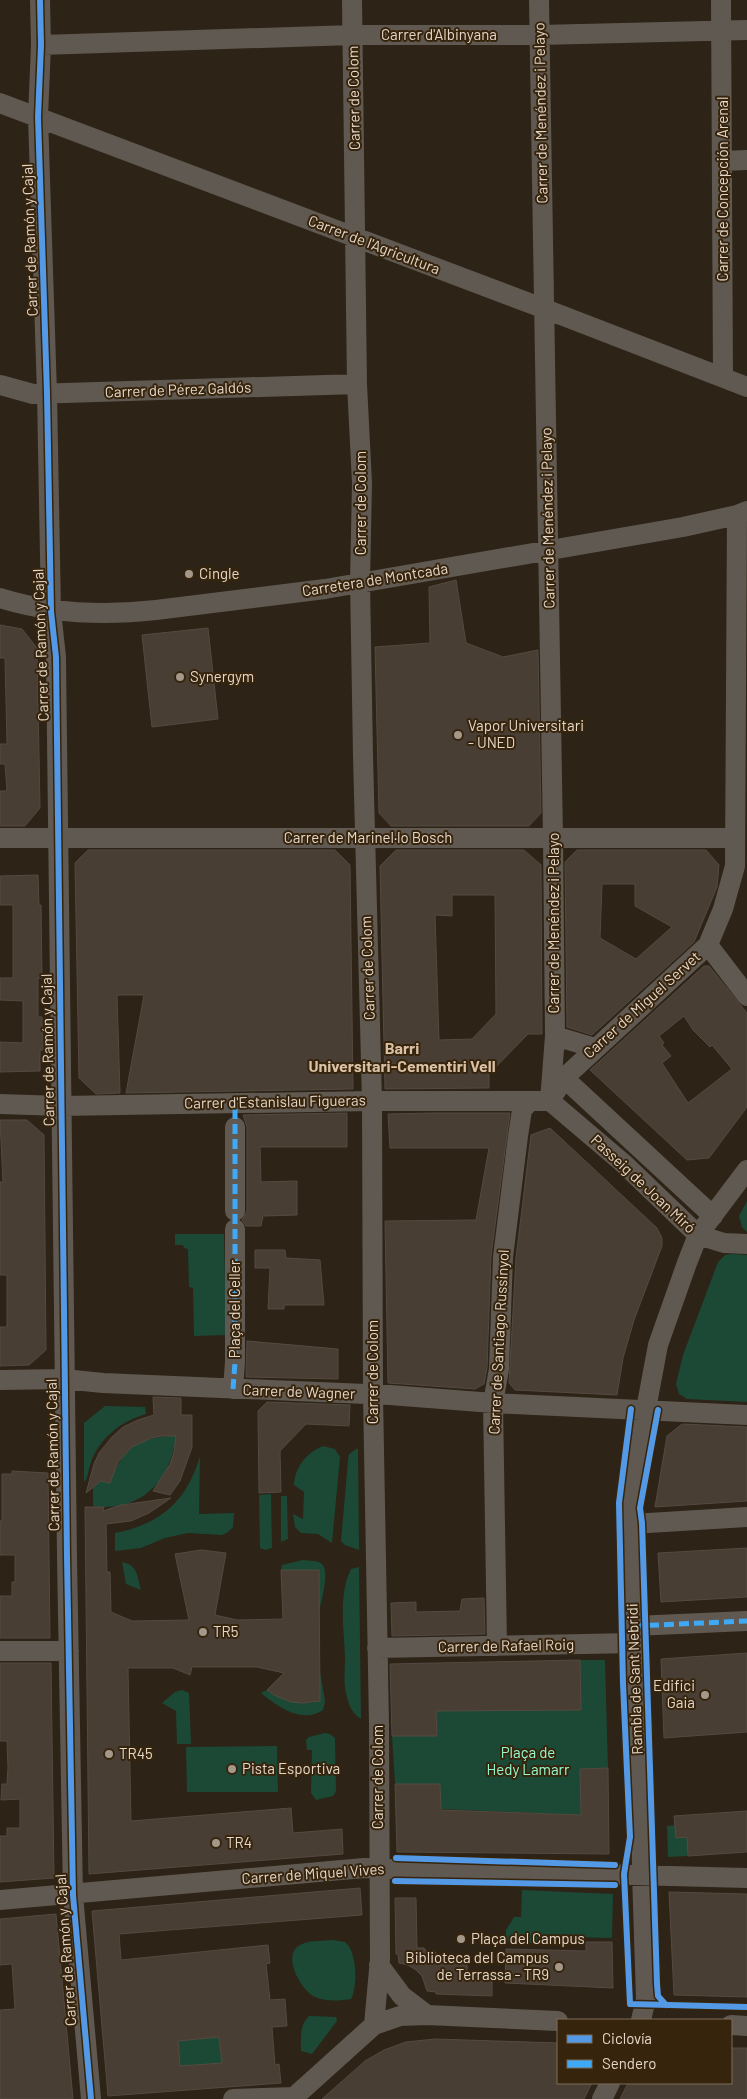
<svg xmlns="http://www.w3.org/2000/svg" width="747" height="2099" viewBox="0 0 747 2099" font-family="Barlow,sans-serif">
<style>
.green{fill:#1b4936}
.building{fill:#483e34;stroke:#554a41;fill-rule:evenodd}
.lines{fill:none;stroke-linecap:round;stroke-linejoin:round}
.minor{stroke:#605951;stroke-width:20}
.quiet{stroke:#3fa9f5;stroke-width:5;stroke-dasharray:10 5;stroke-linecap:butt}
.cycleway-casing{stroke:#37240c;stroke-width:9}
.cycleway{stroke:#5399e6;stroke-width:6}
.poi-dot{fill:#a4988a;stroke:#37240c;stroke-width:2}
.labels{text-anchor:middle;stroke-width:4;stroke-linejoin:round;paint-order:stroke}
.street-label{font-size:15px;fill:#e4d7c9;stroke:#37240c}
.poi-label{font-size:15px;fill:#e4d7c9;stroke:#37240c;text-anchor:start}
.park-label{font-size:15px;fill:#94fcd0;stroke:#37240c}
.neighbourhood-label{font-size:16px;font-weight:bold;fill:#dac1a5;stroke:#37240c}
</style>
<rect width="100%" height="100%" fill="#2d2316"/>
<!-- green -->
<path class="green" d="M747,1201V1232L742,1227L739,1216Z
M175,1234H224L226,1335L194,1336L193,1288L189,1287L188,1249L184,1248L183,1245H175Z
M732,1254L747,1255V1402L687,1399L679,1394L676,1384L683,1355L718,1262L725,1255Z
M105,1406L145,1407L146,1414C121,1421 98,1439 90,1465C88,1471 88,1478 84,1482V1423Z
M176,1436C172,1470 153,1501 116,1506C108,1507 100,1508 93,1506V1488L101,1481L110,1483C123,1447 137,1437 176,1436Z
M323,1446L335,1449L340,1457L332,1543L318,1534L301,1533L295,1527L293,1514L303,1519L304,1492L294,1485C295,1467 306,1453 323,1446Z
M358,1448L359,1550L345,1545L341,1541L348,1461L349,1454Z
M200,1456L199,1514L234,1513L233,1527L228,1532L222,1535L188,1533L165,1538L141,1548L115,1551V1533C161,1524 187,1501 200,1456Z
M271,1494L272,1548L265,1550L260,1548L259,1495Z
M281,1496H287L288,1539L281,1542Z
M303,1560C309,1561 318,1560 322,1564C330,1571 321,1602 319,1612V1570H281L282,1565Z
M122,1562C138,1565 137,1576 141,1590L126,1584Z
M359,1567L361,1719C353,1714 349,1706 347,1697C343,1685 345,1670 345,1658C344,1628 338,1596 351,1569Z
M580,1660H605L608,1768L580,1769L581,1815L441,1809L440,1784H395L392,1736H437L436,1711L581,1709Z
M320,1672L325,1701L323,1710C302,1724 278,1707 261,1693L267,1690C284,1701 300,1705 320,1701Z
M182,1690L189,1693L191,1744H177L176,1711L162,1703L175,1692Z
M325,1733L330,1734L335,1738L336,1791L333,1796L316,1800L311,1793L312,1750H307L306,1740L309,1737Z
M277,1746L278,1792H187L186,1747Z
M675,1825L676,1838L687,1837L688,1856L668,1857L667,1826Z
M522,1890L613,1894L612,1938L571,1937L570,1945L506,1942V1930L514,1917H521Z
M333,1940L345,1942C357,1951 358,1986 351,1999C339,2001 325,2002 313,1996C300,1988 280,1953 302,1944C310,1940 324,1941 333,1940Z
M309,2016L336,2017L337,2021L312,2054L301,2051C301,2040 299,2025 309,2016Z
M219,2037L222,2063L180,2066L178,2041Z"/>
<!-- building -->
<path class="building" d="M456,580L466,643L503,657L538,650L541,813L529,826H391L379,813L375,647L430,643L429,587Z
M0,625L22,629L37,648L40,808L25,826H0V791H7L5,764H0V744H7L5,658H0Z
M208,628L218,719L152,727L142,635Z
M88,850H335L350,865L353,1089L126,1093L144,995H117L120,1093L96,1094L79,1078L75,863Z
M396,850H524L541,865L542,1034H528L489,1074V1088L385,1089L380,866ZM452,895H495L496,1014L472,1039L439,1040L435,915L452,916Z
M577,850H706L719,865L717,887L694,942L592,1035L567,1027L565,862ZM602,884H635V906L672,927L636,959L600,938Z
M38,875L39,905H41L42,978H38V1017H42L43,1050H40V1071L0,1072V1042L23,1043V1001L0,1000V978H13V905H0V876Z
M704,966H709L747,1013V1107L709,1158L687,1160L590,1070ZM684,1016L693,1030L710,1047L712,1045L732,1069L688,1103L662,1063L671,1056L662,1045L664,1043L659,1036Z
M347,1113V1147H260L261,1182L297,1181V1215L263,1216L261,1226H246L242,1220L247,1211V1127L243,1115Z
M434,1113H510L491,1256L487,1368L484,1384L475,1389L388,1383L385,1221L476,1220L489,1148H390L388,1114Z
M0,1120H27L44,1135L46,1350L29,1365L0,1366V1327H7V1275H0V1182H3Z
M550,1128L657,1228L662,1238V1246L634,1320L623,1358L617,1395L515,1390L509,1383L516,1258L531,1135Z
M255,1250H285L286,1258L320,1260L324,1305H284V1309H268L270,1268H255Z
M247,1341L338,1349V1379L246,1377Z
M153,1397L181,1398V1415H192V1447L180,1481L170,1495L153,1491L170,1464L174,1452L176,1436H161L151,1438L132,1447L118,1462L110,1483L101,1481L86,1493L94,1464L99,1453L112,1437L123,1427L138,1420L154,1415Z
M267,1402L350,1405L349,1426L306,1424L280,1451L281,1492L259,1493L258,1411Z
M682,1424L747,1427V1501L655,1507L667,1436Z
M12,1471L48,1473L50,1638H0V1596H12V1582H15V1555H0V1521H2V1474H12Z
M171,1498L149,1513L131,1521L106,1524L107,1572H110L111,1612L132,1621L189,1620L175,1554L201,1550L226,1553L215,1615L237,1620L283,1619L281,1570H319L320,1701L303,1703L291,1702L274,1695L267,1690L284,1673L257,1667H192L190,1675L173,1668H128L131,1821L291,1808L293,1833L342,1829L343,1854L89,1874L85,1507H104L103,1511L121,1505Z
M747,1548V1597L661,1602L658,1553Z
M484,1598L485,1634L392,1636L391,1603L416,1602V1612L460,1611L462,1599Z
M747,1653V1732L664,1738L661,1659Z
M580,1660L581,1710L436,1711L437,1736H392L390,1664Z
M0,1663H51L54,1878L0,1882V1836H7V1828H20V1799L1,1800L2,1784H7L8,1767L7,1741H0Z
M608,1768L609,1854L397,1852L395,1784H440L441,1810L581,1815L580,1769Z
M747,1811V1852L688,1856L687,1837L676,1838L674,1816Z
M360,1888L362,1915L119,1934L121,1960L268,1945L270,1963L266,1964L270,2000L285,1999L287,2026L272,2027L275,2065L279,2064L281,2083L108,2096L92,1911ZM219,2037L222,2063L180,2066L178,2041Z
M669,1892L747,1894V1997L674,1995Z
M395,1898H416L417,1948H424L429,1954L433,1950L439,1956L467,1957V1974L492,1975V1996L436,1994V1992L427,1991L422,1976L416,1970L408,1965L399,1963L398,1954H396Z
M56,1914L73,2099H0V2010L15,2009L12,1964L0,1965V1919Z
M586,1942H612L613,1988L505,1983L506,1949L586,1951Z
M435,2039L558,2043V2083H592L584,2099H322L365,2061L384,2050L406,2042Z
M731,2048H747V2099H620L628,2083H731Z"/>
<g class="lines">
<!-- minor -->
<path class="minor" d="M40,0L41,45L38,117L47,393L51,611L56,657L67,1557L73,1895L91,2099
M352,0L357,384L362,483L360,582L363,755L372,1101L373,1395L379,1724L380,1959L374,2025
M539,0L553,838L555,1036L550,1101
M721,0L723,378
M41,45L352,35H539L747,30
M0,103L553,312L747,387
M723,161L747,160
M0,385L33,394L357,384
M0,598C52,614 103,616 156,610L325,589L683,527L737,515L747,511
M0,838H735
M708,945L747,996
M555,1036L595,1048
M564,1078L713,1216
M551,1099L564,1078L708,945L723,909L735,866L737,515
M550,1101L623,1163L698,1235L724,1243L747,1244
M0,1104L61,1106L372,1101H550
M235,1127V1211
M0,1380L64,1379L103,1383L390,1395L493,1403L747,1415
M233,1389L235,1362V1229
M632,1524L747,1517
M634,1626L747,1621
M497,1646L493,1403L499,1369L503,1257L518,1136L522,1110L529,1102
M377,1648L634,1643
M0,1651H69
M0,1900L364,1868L747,1878
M379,1965L402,1996L427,2015
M641,2020L646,1999L642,1874L641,1802L634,1643L632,1484L658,1345L687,1263L698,1235L747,1170
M731,2025L747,2026
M233,2099L295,2097
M292,2099L374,2025L400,2016L427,2015L558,2021
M602,2099L610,2083"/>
<!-- quiet -->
<path class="quiet" d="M233,1389L235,1362V1103
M634,1626L747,1621"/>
<defs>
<path id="cycleway" d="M40,0L41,45L38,117L47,393L51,611L56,657L67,1557L73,1895L91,2099
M631,1409L619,1503L623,1683L630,1837L624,1874L630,2004L747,2007
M658,1410L640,1508L642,1523L657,1984L658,1996L666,2005
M396,1858L615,1865
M395,1881L615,1885"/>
</defs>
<!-- cycleway casing -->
<use href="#cycleway" class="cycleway-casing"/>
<!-- cycleway -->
<use href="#cycleway" class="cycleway"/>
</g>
<!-- markers -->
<g class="poi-dot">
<circle cx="189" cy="574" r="5"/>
<circle cx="180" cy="677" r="5"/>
<circle cx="458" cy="735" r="5"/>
<circle cx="203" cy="1632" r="5"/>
<circle cx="705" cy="1695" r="5"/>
<circle cx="109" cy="1754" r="5"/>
<circle cx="232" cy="1769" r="5"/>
<circle cx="216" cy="1843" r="5"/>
<circle cx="461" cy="1939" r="5"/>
<circle cx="559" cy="1967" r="5"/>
</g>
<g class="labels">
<!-- street labels -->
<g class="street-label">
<text x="439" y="40">Carrer d'Albinyana</text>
<text transform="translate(354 98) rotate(-91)" y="5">Carrer de Colom</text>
<text transform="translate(541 113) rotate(-91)" y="5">Carrer de Menéndez i Pelayo</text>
<text transform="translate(723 189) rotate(-90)" y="5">Carrer de Concepción Arenal</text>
<text transform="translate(30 240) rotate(-92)" y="5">Carrer de Ramón y Cajal</text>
<text transform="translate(374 245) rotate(21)" y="5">Carrer de l'Agricultura</text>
<text transform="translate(178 390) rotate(-2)" y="5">Carrer de Pérez Galdós</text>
<text transform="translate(361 503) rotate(-90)" y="5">Carrer de Colom</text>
<text transform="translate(548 518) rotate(-91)" y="5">Carrer de Menéndez i Pelayo</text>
<text transform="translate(375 580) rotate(-9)" y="5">Carretera de Montcada</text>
<text transform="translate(41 645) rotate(-92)" y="5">Carrer de Ramón y Cajal</text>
<text x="368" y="843">Carrer de Marinel·lo Bosch</text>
<text transform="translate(554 923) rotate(-90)" y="5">Carrer de Menéndez i Pelayo</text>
<text transform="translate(368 968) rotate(-92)" y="5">Carrer de Colom</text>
<text transform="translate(642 1005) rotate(-42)" y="5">Carrer de Miguel Servet</text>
<text transform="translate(48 1050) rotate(-91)" y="5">Carrer de Ramón y Cajal</text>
<text transform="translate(275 1102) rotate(-1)" y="5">Carrer d'Estanislau Figueras</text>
<text transform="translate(643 1184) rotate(43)" y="5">Passeig de Joan Miró</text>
<text transform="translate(235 1309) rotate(-90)" y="5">Plaça del Celler</text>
<text transform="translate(499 1342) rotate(-87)" y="5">Carrer de Santiago Russinyol</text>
<text transform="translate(373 1372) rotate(-90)" y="5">Carrer de Colom</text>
<text transform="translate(299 1392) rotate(2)" y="5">Carrer de Wagner</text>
<text transform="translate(53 1455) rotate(-91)" y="5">Carrer de Ramón y Cajal</text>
<text transform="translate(506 1646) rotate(-1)" y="5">Carrer de Rafael Roig</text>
<text transform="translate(635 1679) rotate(-92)" y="5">Rambla de Sant Nebridi</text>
<text transform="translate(378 1777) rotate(-90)" y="5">Carrer de Colom</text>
<text transform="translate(313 1874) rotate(-4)" y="5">Carrer de Miquel Vives</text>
<text transform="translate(66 1950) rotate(-94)" y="5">Carrer de Ramón y Cajal</text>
</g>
<!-- poi labels -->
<g class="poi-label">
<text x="199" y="579">Cingle</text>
<text x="190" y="682">Synergym</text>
<text x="468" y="731">Vapor Universitari<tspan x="468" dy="17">- UNED</tspan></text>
<text x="213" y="1637">TR5</text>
<text x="695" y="1691" text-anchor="end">Edifici<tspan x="695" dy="17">Gaia</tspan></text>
<text x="119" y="1759">TR45</text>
<text x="242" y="1774">Pista Esportiva</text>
<text x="226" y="1848">TR4</text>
<text x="471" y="1944">Plaça del Campus</text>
<text x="549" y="1963" text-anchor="end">Biblioteca del Campus<tspan x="549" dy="17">de Terrassa - TR9</tspan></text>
</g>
<!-- park labels -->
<g class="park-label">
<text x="528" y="1758">Plaça de<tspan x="528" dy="17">Hedy Lamarr</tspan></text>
</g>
<!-- neighbourhood labels -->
<g class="neighbourhood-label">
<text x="402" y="1054">Barri<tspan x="402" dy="18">Universitari-Cementiri Vell</tspan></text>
</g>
</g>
<!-- legend -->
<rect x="557" y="2019" width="175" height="65" fill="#37240c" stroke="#7c6c58"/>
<rect x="567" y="2035" width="25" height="8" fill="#5399e6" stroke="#7c6c58"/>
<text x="602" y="2044" font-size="15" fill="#e4d7c9">Ciclovía</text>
<rect x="567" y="2060" width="25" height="8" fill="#3fa9f5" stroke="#7c6c58"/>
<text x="602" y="2069" font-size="15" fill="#e4d7c9">Sendero</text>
</svg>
